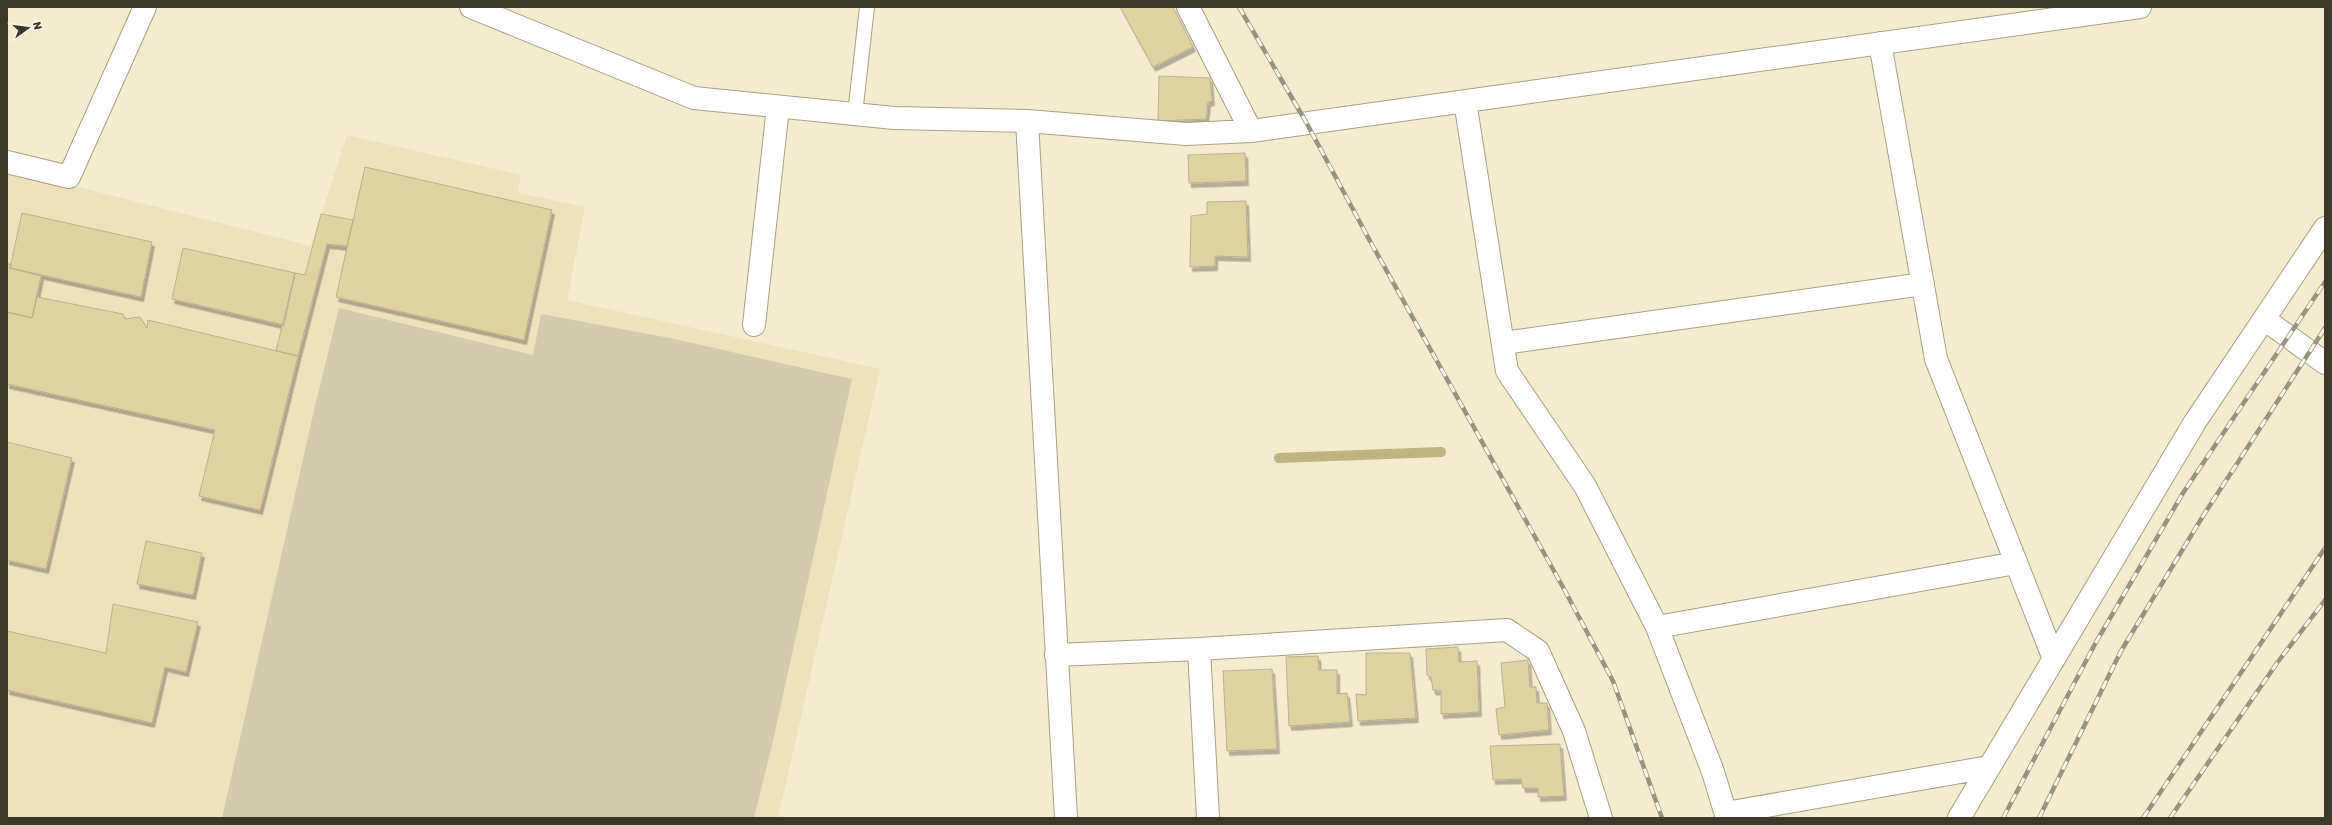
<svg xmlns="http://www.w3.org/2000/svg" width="2332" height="825" viewBox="0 0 2332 825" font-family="Rubik,sans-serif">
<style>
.built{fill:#ece3bd}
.green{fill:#d2cbad}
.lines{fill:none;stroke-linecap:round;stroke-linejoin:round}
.stream{stroke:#beb383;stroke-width:10}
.building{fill:#dfd3a2;stroke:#b9b295;filter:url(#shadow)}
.lane-casing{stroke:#a7a184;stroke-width:16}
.street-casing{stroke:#a7a184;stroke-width:24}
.lane{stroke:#fff;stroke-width:14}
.street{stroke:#fff;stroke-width:22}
.rail-casing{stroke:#98937e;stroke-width:4.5}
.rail{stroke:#fef9e7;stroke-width:3;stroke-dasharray:9;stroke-linecap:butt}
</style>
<defs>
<filter id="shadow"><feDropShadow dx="2.5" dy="4.5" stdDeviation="0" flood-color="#0004"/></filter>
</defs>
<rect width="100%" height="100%" fill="#f3ecce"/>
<!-- built -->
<path class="built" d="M347,135L521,175L518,193L585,207L567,300L880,369L778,818H7V169L311,246Z"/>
<!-- green -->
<path class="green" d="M339,308L533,355L541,314L670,338L852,379L773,741L754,818H222L315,406Z"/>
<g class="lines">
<!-- stream -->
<path class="stream" d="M1279,458L1441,452"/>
</g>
<!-- building -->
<path class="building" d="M1120,7H1173L1193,47L1153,67Z
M1159,76L1210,78L1212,101L1208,102L1206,119L1158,121Z
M1245,153L1246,181L1189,183L1188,155Z
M365,167L552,210L524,340L336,297Z
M1246,201L1248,257L1215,256V266L1190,267L1191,216L1207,214V202Z
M22,213L152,242L141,297L10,268Z
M321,214L353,220L347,246L327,244L298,356L276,351L295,273L305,275Z
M183,248L295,273L284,325L172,299Z
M7,264H11L10,268L41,276L32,318L7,312Z
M37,297L123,314L125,319L140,317L147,328L148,320L298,356L260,510L199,496L215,430L7,384V312L32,318Z
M7,442L72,458L46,569L7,560Z
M146,541L202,553L193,595L137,584Z
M113,604L198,622L186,672L165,667L152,723L7,690V631L106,653Z
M1458,647L1459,662L1477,661L1479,712L1441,714V691L1433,690L1431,677L1427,675L1426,649Z
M1366,653H1410L1416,718L1358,721L1356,694L1366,695Z
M1318,656L1319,670H1337V694L1347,693L1350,722L1289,726L1286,657Z
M1528,660L1530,687H1536L1537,703H1547L1549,730L1499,735L1496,709L1505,707L1501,663Z
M1272,669L1277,749L1227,751L1223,671Z
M1560,744L1564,796L1538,797V788H1523L1521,779L1493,780L1490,746Z"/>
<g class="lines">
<defs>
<path id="lane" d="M855,114L867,7"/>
<path id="street" d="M471,7L694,98L894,118L1027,121L1186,134L1251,131L2140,7
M1188,7L1251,131
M1880,43L1936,359L2054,659
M1465,101L1507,371L1585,486L1657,627L1713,772L1727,818
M1027,121L1066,818
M7,162L69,177L145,7
M2264,319L2325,363
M754,325L778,107
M1503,343L1923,284
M1657,627L2016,563
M1199,649L1208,818
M1056,655L1199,649L1507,630L1538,651L1574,731L1601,818
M1726,813L1989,767
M1959,818L2195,422L2325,228"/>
</defs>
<!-- lane casing -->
<use href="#lane" class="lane-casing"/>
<!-- street casing -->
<use href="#street" class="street-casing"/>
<!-- lane -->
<use href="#lane" class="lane"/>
<!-- street -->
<use href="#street" class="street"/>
<defs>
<path id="rail" d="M1239,7L1306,122L1370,241L1564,589L1613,681L1662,818
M2003,818L2095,644L2183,493L2325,282
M2039,818L2121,651L2203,516L2325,328
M2143,818L2325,548
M2170,818L2277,663L2325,600"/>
</defs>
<!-- rail casing -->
<use href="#rail" class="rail-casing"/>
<!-- rail -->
<use href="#rail" class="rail"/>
</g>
<!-- border -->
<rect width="2332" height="825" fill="none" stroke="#3b382c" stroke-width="16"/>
<!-- north arrow -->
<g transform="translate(28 28) rotate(76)" stroke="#fef9e7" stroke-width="3" paint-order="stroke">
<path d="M0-3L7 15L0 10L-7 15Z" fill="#3b382c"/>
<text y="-6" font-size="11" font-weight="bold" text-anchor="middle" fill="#3b382c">N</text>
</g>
</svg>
